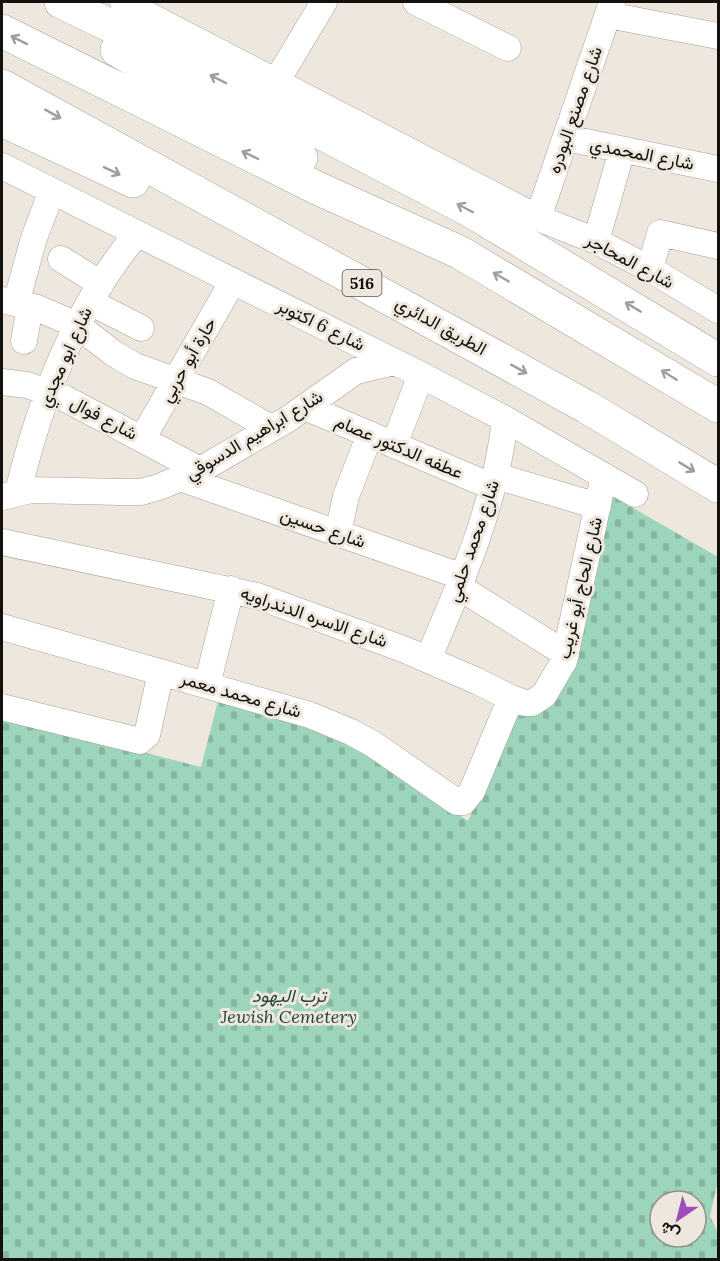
<svg xmlns="http://www.w3.org/2000/svg" width="720" height="1261" viewBox="0 0 720 1261" font-family="Lora,Vazirmatn,serif">
<style>
.cemetery{fill:url(#cemetery-stones);fill-rule:evenodd}
.lines{fill:none;stroke-linecap:round;stroke-linejoin:round}
.minor-casing{stroke:#a8a198;stroke-width:27}
.highway-casing{stroke:#a8a198;stroke-width:34}
.minor{stroke:#fff;stroke-width:26}
.highway{stroke:#fff;stroke-width:33}
.oneway{stroke:#a19f9e}
.labels{text-anchor:middle;stroke-width:6;stroke-linejoin:round;paint-order:stroke}
.shield{fill:#eee7de;stroke:#55504c;stroke-width:1.5}
.shield-label{font-size:16px;font-weight:bold;fill:#13100d}
.street-label{font-size:18px;fill:#13100d;stroke:#eee7de}
.park-label{font-size:18px;font-style:italic;fill:#204636;stroke:#eee7de}
</style>
<defs>
<pattern id="cemetery-stones" width="16" height="16" patternUnits="userSpaceOnUse" patternTransform="scale(1.5)"><rect width="16" height="16" fill="#9cd5bb"/><path d="M2 7V4a2 2 0 0 1 4 0v3zM10 15v-3a2 2 0 0 1 4 0v3z" fill="#86b6a0"/></pattern>
</defs>
<rect width="100%" height="100%" fill="#eee7de"/>
<!-- cemetery -->
<path class="cemetery" d="M609,494L718,557V1181L710,1216L718,1233V1259H2V716L201,767L218,701L307,728L368,753L468,821L518,711L540,714L570,657ZM660,1201H696V1237H660Z"/>
<g class="lines">
<defs>
<path id="minor" d="M123,2L538,218L596,241L650,269L718,310
M416,2L508,48
M608,15L718,36
M276,82L324,2
M566,138L718,169
M2,166L421,375L505,419L635,494
M538,218L612,2
M596,241L622,150
M61,259L101,284
M650,269L660,233L718,246
M2,300L37,308L77,325L113,353L135,366L208,392L271,428
M90,302L141,328
M16,303L34,238L52,191
M24,341L30,306
M2,382L27,385L62,397L200,470
M305,407L493,487
M142,439L233,281
M394,445L421,375
M496,476L598,506
M183,479L463,577
M18,492C40,400 75,307 137,234
M2,497L31,490L121,492H141L159,487L200,470L288,419L356,371L394,362
M338,533L346,496L370,434
M2,542L257,596L403,649L477,681L511,698L525,703H532L544,695L564,661L604,476
M459,587L566,654
M2,627L310,715L351,732L373,744L457,802H463L472,791L511,698
M428,659C462,581 496,504 505,419
M207,685L231,589
M2,707L140,741L147,735L161,672"/>
<path id="highway" d="M61,2L166,52L471,211L718,360
M2,31L317,188L459,252L718,406
M117,50L301,158
M2,86L587,407L718,486
M2,120L133,181"/>
</defs>
<!-- minor casing -->
<use href="#minor" class="minor-casing"/>
<!-- highway casing -->
<use href="#highway" class="highway-casing"/>
<!-- minor -->
<use href="#minor" class="minor"/>
<!-- highway -->
<use href="#highway" class="highway"/>
</g>
<!-- one-way arrows -->
<defs><path id="oneway-shaft" d="M-6 0H5M1.5-3L5.5 0L1.5 3" fill="none" stroke-width="1.6" stroke-linecap="round" stroke-linejoin="round" transform="scale(1.5)"/></defs>
<g class="oneway">
<use href="#oneway-shaft" transform="translate(19 40) rotate(-153)"/>
<use href="#oneway-shaft" transform="translate(218 79) rotate(-153)"/>
<use href="#oneway-shaft" transform="translate(53 114) rotate(29)"/>
<use href="#oneway-shaft" transform="translate(250 155) rotate(-154)"/>
<use href="#oneway-shaft" transform="translate(112 171) rotate(25)"/>
<use href="#oneway-shaft" transform="translate(465 208) rotate(-152)"/>
<use href="#oneway-shaft" transform="translate(501 277) rotate(-150)"/>
<use href="#oneway-shaft" transform="translate(633 307) rotate(-149)"/>
<use href="#oneway-shaft" transform="translate(519 369) rotate(29)"/>
<use href="#oneway-shaft" transform="translate(669 375) rotate(-148)"/>
<use href="#oneway-shaft" transform="translate(687 467) rotate(31)"/>
</g>
<g class="labels">
<!-- shield labels -->
<rect class="shield" x="342.5" y="270" width="39" height="26" rx="4.5"/>
<g class="shield-label">
<text x="362" y="289">516</text>
</g>
<!-- street labels -->
<g class="street-label">
<text transform="translate(575 110) rotate(-71)" y="6">شارع مصنع البودره</text>
<text transform="translate(642 154) rotate(11)" y="6">شارع المحمدي</text>
<text transform="translate(630 261) rotate(28)" y="6">شارع المحاجر</text>
<text transform="translate(321 325) rotate(26)" y="6">شارع 6 اكتوبر</text>
<text transform="translate(441 326) rotate(29)" y="6">الطريق الدائري</text>
<text transform="translate(65 357) rotate(-66)" y="6">شارع ابو مجدي</text>
<text transform="translate(188 360) rotate(-60)" y="6">حارة أبو حربي</text>
<text transform="translate(104 418) rotate(28)" y="6">شارع فوال</text>
<text transform="translate(254 435) rotate(-31)" y="6">شارع ابراهيم الدسوقي</text>
<text transform="translate(399 447) rotate(23)" y="6">عطفه الدكتور عصام</text>
<text transform="translate(323 528) rotate(19)" y="6">شارع حسين</text>
<text transform="translate(473 541) rotate(-71)" y="6">شارع محمد حلمي</text>
<text transform="translate(580 588) rotate(-77)" y="6">شارع الحاج أبو غريب</text>
<text transform="translate(314 617) rotate(19)" y="6">شارع الاسره الدندراويه</text>
<text transform="translate(241 695) rotate(16)" y="6">شارع محمد معمر</text>
</g>
<!-- park labels -->
<g class="park-label">
<text x="289" y="1002">ترب اليهود<tspan x="289" dy="21">Jewish Cemetery</tspan></text>
</g>
</g>
<!-- border -->
<rect width="720" height="1261" fill="none" stroke="#13100d" stroke-width="6"/>
<!-- north arrow -->
<g transform="translate(678 1219) rotate(215)"><circle r="28" fill="#eee7de" stroke="#96918a" stroke-width="1.5"/>
<path d="M0-4.5L10 22L0 15L-10 22Z" fill="#a04cba"/>
<text y="-9" font-size="16" font-weight="bold" text-anchor="middle" fill="#13100d">ش</text>
</g>
</svg>
